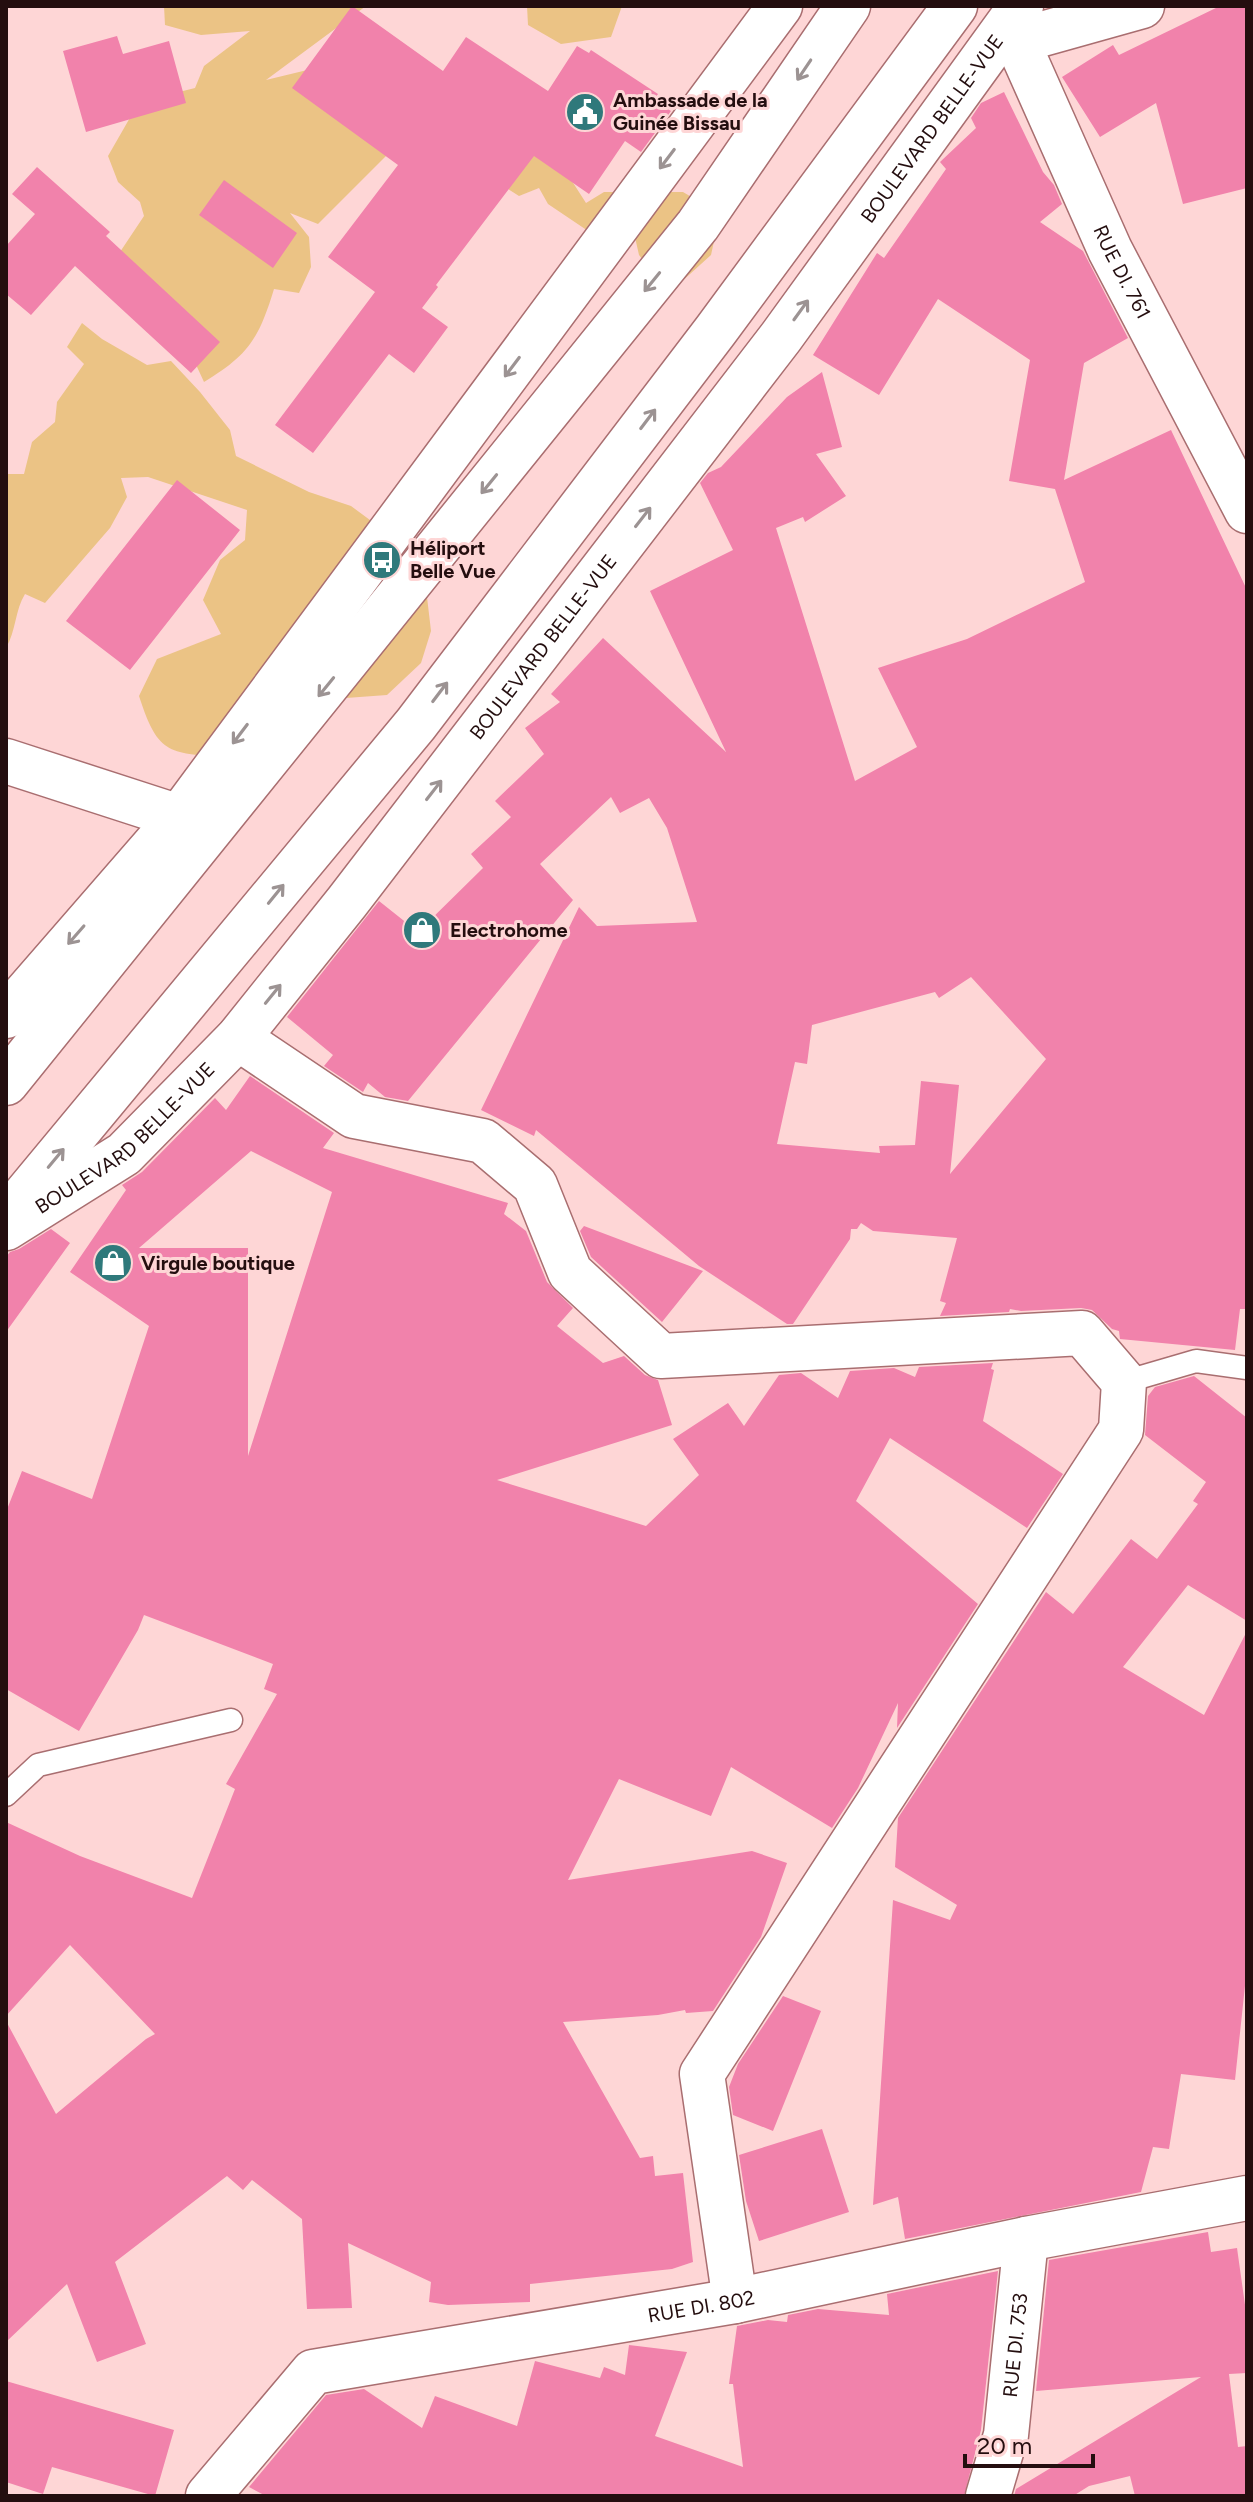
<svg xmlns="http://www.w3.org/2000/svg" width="1253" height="2502" viewBox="0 0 1253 2502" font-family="Figtree,sans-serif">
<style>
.green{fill:#ebc385}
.building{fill:#f182ab;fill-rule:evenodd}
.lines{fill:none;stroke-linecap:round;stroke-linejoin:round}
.service-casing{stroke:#a96e70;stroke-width:25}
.minor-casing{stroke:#a96e70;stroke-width:47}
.tertiary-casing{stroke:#a96e70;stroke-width:47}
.primary-casing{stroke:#a96e70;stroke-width:47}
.service{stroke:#fff;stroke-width:22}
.minor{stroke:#fff;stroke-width:44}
.tertiary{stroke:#fff;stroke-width:44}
.primary{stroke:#fff;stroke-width:44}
.oneway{stroke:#9c9393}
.labels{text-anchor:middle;stroke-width:6;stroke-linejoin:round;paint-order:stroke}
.poi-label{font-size:20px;font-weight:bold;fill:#240e0f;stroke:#fed6d6;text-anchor:start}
.street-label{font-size:20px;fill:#240e0f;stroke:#fed6d6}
</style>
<rect width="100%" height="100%" fill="#fed6d6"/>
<!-- green -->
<path class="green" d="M164,6H366L266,80L332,64L554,153L586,203L604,192H683L720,214L711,255L669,293L639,255L632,224L594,235L548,204L539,188L519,196L483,173L389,153L318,224L290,213L309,237L311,267L299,293L274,289C259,338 249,355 204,382L192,356L120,252L144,216L140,202L118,182L108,156L139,102L195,88L204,66L250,31L201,35L165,25Z
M527,6H622L611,37L561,44L528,25Z
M82,323L102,339L147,365L171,361L200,392L230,430L236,456L309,492L351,506L397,540L427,597L431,631L421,663L387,695L346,698L328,682L230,758C170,752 159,758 139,696L157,659L221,634L203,600L220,560L245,540L247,510L148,477L121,478L127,497L110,528L45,603L25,594C15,610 16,631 6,648V474H24L32,442L55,422L57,402L84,364L67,347Z"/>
<!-- building -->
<path class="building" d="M352,6L443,71L466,37L548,91L577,46L589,53L591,50L658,94L654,100L671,111L641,152L625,141L589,194L534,156L436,285L438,287L422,308L448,327L414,373L389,354L313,453L275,425L375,292L328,257L398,165L292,88Z
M1220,6H1247V188L1183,204L1156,103L1100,137L1062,77L1113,45L1119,55Z
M117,36L123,54L169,41L186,103L86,132L63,51Z
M1004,92L1043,172L1054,185L1062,204L1040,222L1083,251L1128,338L1084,363L1064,480L1171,430L1247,590V1309H1240L1235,1350L1120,1339L1119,1331L1112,1329L1092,1310L1081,1308L1021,1311L1010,1309L1009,1312L940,1316L946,1303L940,1301L957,1238L873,1231L861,1223L857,1229H851L850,1239L793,1324H787L699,1266L536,1130L534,1136L481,1110L579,907L597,926L697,922L667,828L649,798L620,813L611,797L540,864L573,900L408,1101L385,1097L368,1083L363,1092L324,1066L333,1055L287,1017L379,901L418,932L483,868L471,854L511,817L495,801L544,754L525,728L560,702L551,694L603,638L726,752L650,591L733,550L700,483L708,473L721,467L787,397L822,372L842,447L816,454L846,496L805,522L803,517L776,528L855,781L917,747L878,668L967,639L1085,582L1055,489L1009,481L1030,360L938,299L879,395L813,355L877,253L884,258L946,169L940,162L976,128L971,118L981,103ZM971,977L1046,1059L950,1174L959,1085L921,1081L915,1145L879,1146L880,1153L777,1144L795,1062L807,1064L812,1025L935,992L939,998Z
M37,167L110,232L106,236L220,342L191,373L75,266L31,315L6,294V246L35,214L12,194Z
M224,180L297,233L273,268L199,215Z
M177,480L240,530L130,670L66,621Z
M250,1076L334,1133L323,1148L508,1203L504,1214L526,1231L547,1282L573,1308L557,1326L603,1363L624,1356L645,1375L658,1380L672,1425L497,1480L646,1526L699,1475L673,1439L728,1403L744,1426L779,1375L801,1373L838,1398L850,1371L894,1368L915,1377L919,1367L993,1363L991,1369L994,1370L983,1421L1063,1474L1027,1528L890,1438L856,1501L978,1604L897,1728L898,1703L858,1788L832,1828L731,1767L711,1816L619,1779L568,1880L752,1851L787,1863L761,1937L713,2011L686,2013L685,2010L658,2015L563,2022L640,2158L653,2156L655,2176L683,2173L693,2262L672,2269L530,2284V2302L448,2305L429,2302L431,2282L348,2243L352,2308L307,2309L302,2219L252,2180L243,2190L227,2176L115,2262L146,2344L97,2362L67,2284L6,2342V2021L56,2114L146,2039L155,2034L70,1945L6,2016V1822L80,1856L192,1898L235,1789L226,1784L277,1694L264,1689L273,1664L144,1615L138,1630L79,1731L6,1689V1512L22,1471L92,1499L149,1326L70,1272L126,1190L122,1185L142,1172L215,1098L226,1110ZM251,1151L332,1192L248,1456V1248H139Z
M584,1226L703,1271L662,1322L591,1257L580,1231Z
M51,1229L70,1243L6,1332V1257L10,1252L19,1249Z
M1194,1376L1247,1418V1621L1188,1585L1123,1667L1204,1715L1247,1631V1967L1235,2080L1181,2074L1169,2149L1153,2147L1141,2192L905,2239L898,2197L873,2205L893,1900L950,1920L957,1905L895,1867L898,1818L1046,1592L1073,1614L1131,1539L1157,1559L1198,1504L1193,1501L1206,1482L1145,1435L1148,1396L1155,1387Z
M783,1996L821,2011L773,2131L733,2115L729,2087L738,2064Z
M822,2129L849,2212L759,2241L746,2201L739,2155Z
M1208,2232L1211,2252L1237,2248L1247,2319V2373L1229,2374L1238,2447L1247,2446V2496H1135L1130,2476L1089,2486L1073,2496H1014L1016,2489L1201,2377L1036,2391L1049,2260Z
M998,2271L981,2430L964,2496H266L249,2487L326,2395L364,2389L422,2428L435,2396L517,2426L535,2361L600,2378L604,2367L625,2375L629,2345L687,2352L655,2436L743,2467L733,2384H729L737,2326L768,2320L787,2322L788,2315L818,2309L889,2315L887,2294Z
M6,2381L174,2430L155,2496L52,2467L43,2494L6,2482Z"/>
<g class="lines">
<defs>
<path id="service" d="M1124,1382L1196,1361L1247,1368
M6,1795L38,1765L231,1720"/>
<g id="minor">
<path id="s1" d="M1004,31L1017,41L1110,250L1247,511"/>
<path d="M1017,41L1142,6"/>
<path d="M238,1038L354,1116L483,1141L535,1185L570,1272L661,1356L1082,1333L1124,1382L1121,1430L702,2074L735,2301"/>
<path id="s2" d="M208,2496L313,2372L735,2301L1026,2239L1247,2198"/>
<path id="s3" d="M988,2496L1006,2435L1026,2239"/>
</g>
<g id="tertiary">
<path d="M6,761L179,817"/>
<path d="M6,1016L179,817L780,6"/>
<path id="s4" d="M6,1228L124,1154L238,1038L347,902L781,337L1021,6"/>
</g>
<path id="primary" d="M6,1083L698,225L848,6
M6,1218L416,724L716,330L955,6"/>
</defs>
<!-- service casing -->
<use href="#service" class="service-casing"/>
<!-- minor casing -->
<use href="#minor" class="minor-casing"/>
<!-- tertiary casing -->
<use href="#tertiary" class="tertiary-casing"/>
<!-- primary casing -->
<use href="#primary" class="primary-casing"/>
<!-- service -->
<use href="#service" class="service"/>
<!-- minor -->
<use href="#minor" class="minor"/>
<!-- tertiary -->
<use href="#tertiary" class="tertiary"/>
<!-- primary -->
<use href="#primary" class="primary"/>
</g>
<!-- one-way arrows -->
<defs><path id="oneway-shaft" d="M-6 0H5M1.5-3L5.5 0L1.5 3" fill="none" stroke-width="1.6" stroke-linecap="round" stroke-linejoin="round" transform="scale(2)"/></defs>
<g class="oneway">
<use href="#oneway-shaft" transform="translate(804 70) rotate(124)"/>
<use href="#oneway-shaft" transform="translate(667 159) rotate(127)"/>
<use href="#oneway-shaft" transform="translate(652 282) rotate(129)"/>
<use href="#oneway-shaft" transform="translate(801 310) rotate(-54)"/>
<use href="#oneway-shaft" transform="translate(512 367) rotate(127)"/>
<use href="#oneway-shaft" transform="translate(648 419) rotate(-53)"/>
<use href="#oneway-shaft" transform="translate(489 484) rotate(129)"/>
<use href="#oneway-shaft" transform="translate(643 517) rotate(-52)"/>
<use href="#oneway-shaft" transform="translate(326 687) rotate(129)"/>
<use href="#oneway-shaft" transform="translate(440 692) rotate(-53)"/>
<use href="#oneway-shaft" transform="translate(240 734) rotate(127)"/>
<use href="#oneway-shaft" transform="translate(434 790) rotate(-52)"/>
<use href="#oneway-shaft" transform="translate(276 894) rotate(-51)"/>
<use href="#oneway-shaft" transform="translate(76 935) rotate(131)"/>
<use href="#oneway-shaft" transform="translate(273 994) rotate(-51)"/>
<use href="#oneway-shaft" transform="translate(56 1158) rotate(-50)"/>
</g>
<!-- icons -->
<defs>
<symbol id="civic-disc" viewBox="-11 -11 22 22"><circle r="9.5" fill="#2f797b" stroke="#fed6d6"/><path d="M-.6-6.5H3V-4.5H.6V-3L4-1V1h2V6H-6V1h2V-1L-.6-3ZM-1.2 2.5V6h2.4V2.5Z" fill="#fff"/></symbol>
<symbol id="bus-disc" viewBox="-11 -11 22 22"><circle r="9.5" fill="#2f797b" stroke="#fed6d6"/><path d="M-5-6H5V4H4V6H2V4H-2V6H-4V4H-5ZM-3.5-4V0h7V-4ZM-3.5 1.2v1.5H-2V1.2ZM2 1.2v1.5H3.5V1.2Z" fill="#fff"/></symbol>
<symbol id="shop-disc" viewBox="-11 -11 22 22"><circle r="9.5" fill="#2f797b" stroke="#fed6d6"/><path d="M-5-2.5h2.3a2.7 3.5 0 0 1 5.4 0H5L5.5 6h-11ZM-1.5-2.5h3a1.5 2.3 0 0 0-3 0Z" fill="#fff"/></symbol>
</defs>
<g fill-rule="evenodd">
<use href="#civic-disc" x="563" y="90" width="44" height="44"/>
<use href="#bus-disc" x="360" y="538" width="44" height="44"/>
<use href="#shop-disc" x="400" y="908" width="44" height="44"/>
<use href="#shop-disc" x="91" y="1241" width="44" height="44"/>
</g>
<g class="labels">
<!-- poi labels -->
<g class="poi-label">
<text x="613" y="107">Ambassade de la<tspan x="613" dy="23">Guinée Bissau</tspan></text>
<text x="410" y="555">Héliport<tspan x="410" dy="23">Belle Vue</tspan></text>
<text x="450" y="937">Electrohome</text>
<text x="141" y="1270">Virgule boutique</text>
</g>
<!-- street labels -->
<g class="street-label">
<text dy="7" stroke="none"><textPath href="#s4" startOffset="1446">BOULEVARD BELLE-VUE</textPath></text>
<text dy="7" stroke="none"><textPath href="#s1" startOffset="270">RUE DI. 761</textPath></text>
<text dy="7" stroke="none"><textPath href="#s4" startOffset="798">BOULEVARD BELLE-VUE</textPath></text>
<text dy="7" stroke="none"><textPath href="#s4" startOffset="150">BOULEVARD BELLE-VUE</textPath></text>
<text dy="7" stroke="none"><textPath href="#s2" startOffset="556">RUE DI. 802</textPath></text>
<text dy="7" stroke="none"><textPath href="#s3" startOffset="154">RUE DI. 753</textPath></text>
</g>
</g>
<!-- border -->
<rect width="1253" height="2502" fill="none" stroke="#240e0f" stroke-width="16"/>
<!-- scale -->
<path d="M965 2454v12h128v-12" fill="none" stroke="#240e0f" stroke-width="4"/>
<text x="977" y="2454" font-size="24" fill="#240e0f" stroke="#fed6d6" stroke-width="6" paint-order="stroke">20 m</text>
</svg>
